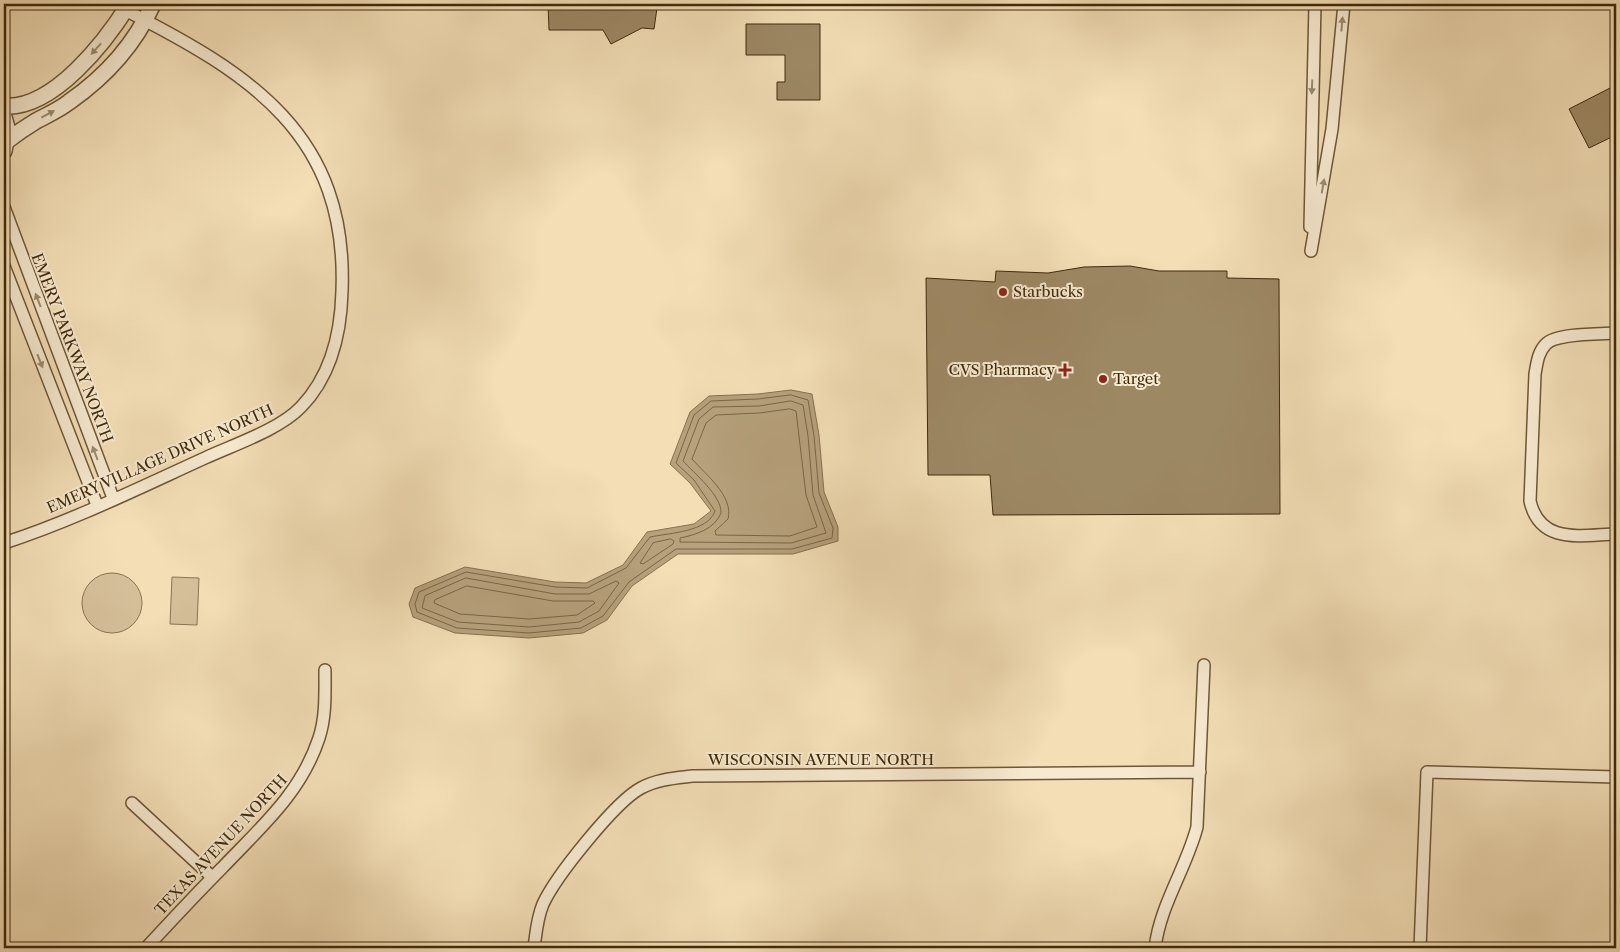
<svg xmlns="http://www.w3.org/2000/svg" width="1620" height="952" viewBox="0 0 1620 952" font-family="'Libre Caslon Text',serif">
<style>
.green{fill:#d5bf99;stroke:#8a7452}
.water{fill:#b6a17c;stroke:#87714f}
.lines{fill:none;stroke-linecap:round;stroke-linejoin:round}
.shore{stroke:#7b6644;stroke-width:1}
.building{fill:#9d8864;stroke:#402a0b}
.minor-casing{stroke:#6d5736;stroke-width:14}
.tertiary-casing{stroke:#6d5736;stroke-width:18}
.minor{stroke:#f7ead0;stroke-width:11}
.tertiary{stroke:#f7ead0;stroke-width:15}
.oneway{fill:#9c8a6e}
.poi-dot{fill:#8f2418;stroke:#f7ead0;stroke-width:2}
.labels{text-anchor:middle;stroke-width:4;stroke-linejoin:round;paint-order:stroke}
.poi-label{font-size:15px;fill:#402a0b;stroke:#f7ead0;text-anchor:start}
.street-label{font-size:15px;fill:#402a0b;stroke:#f7ead0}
</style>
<rect width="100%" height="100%" fill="#f3deb6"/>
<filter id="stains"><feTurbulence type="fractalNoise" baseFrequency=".004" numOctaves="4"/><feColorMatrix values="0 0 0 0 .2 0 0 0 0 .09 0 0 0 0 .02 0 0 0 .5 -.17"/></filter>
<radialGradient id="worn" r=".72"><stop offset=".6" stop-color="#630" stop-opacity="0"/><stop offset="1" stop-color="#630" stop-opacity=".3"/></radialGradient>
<!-- green -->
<path class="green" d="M82 603a30 30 0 1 1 60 0a30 30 0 1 1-60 0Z
M172,577L199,578L197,625L170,624Z"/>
<!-- water -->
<path class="water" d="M791,390L812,394L819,435L824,492L838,527V541L793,554H678L632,586L607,620L583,633L529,638L455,633L413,617L409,604L415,588L465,567L555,582L586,583L623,565L647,532L694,524L711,511L690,483L670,464L690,412L709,396L758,394Z"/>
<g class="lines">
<!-- shore -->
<path class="shore" d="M791,395L808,400L814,436L819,493L833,528L832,538L792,549H676L629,582L603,616L581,628L529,633L457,628L417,612L415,604L419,592L466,572L555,587L587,588L626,568L650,537C669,533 708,532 715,511L694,480L676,463L694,415L711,401L758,399Z
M791,401L803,405L808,436L813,495L826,533L791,543L680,542V538C695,535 715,529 721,513C722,496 694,473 683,461L699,419L713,407L759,406Z
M790,409L796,411L806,495L817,527L790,536L716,535L715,531L728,519C734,496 705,474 692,459L706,423L716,415L759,413Z
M671,539L674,541L673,544L643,564L640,563L653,543Z
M466,578L555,594H589L616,581L619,583L599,611L579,622L529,627L458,622L422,608L425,596Z
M467,586L553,601H593L595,603L577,615L529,619L460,614L434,603L435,600Z"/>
</g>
<!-- building -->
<path class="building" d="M548,4H642V8H657L654,29L642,28L611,44L603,30H549Z
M746,24H820V100H777V82H785V55H746Z
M1616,85V135L1589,148L1569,109Z
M1130,266L1159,271H1227V278L1279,279L1280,514L993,515L990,475H928L926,278L995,282L996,271L1048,273L1084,267Z"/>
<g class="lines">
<defs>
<path id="minor" d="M4,207L113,498
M1310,227L1315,4
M1311,251L1332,129L1344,4
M4,266L97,505
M1616,333C1601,334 1556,333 1546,344C1538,352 1537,363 1535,374L1530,501C1540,545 1581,535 1616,534
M4,543C72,521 139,488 205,458C233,445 279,430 301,407C331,376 341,333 342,291C348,135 251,74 125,10
M132,803L212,877
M146,948C171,921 196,894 222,868C261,827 301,793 319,738C326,717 325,693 325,670
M534,948C536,933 537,918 543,904C556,876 615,802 641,788C657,779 676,778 693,776L1200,772
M1155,948C1160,905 1186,869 1197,827L1204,665
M1420,948L1427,772L1616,777"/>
<path id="tertiary" d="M4,106C53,110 106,41 129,4
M4,117L8,131L4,151
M7,141C16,134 26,127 36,121C47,115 59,110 69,102C105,77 135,44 153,4"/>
</defs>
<!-- minor casing -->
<use href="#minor" class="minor-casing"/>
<!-- tertiary casing -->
<use href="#tertiary" class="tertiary-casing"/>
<!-- minor -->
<use href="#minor" class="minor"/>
<!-- tertiary -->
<use href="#tertiary" class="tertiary"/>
</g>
<!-- one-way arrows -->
<defs><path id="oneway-solid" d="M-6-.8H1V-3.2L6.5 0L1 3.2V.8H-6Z" transform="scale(1.25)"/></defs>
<g class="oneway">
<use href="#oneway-solid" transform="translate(1342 24) rotate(-85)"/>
<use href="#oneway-solid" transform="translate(96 49) rotate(132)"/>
<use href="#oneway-solid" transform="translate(1312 87) rotate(92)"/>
<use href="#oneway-solid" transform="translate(48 114) rotate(-28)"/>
<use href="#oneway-solid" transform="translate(1323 186) rotate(-80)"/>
<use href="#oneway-solid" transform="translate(38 300) rotate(-111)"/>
<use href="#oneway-solid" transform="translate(40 361) rotate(68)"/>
<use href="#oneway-solid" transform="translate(95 453) rotate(-111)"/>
</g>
<!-- markers -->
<g class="poi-dot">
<circle cx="1003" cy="292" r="5"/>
<path d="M1062.5 362.5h5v5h5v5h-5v5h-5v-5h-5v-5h5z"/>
<circle cx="1103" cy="379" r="5"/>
</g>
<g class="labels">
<!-- poi labels -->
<g class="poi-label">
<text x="1013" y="297">Starbucks</text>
<text x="1055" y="375" text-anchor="end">CVS Pharmacy</text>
<text x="1113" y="384">Target</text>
</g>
<!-- street labels -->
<g class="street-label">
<text transform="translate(72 348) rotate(69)" y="5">EMERY PARKWAY NORTH</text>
<text transform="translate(160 459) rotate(-24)" y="5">EMERY VILLAGE DRIVE NORTH</text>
<text x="821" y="765">WISCONSIN AVENUE NORTH</text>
<text transform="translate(221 845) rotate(-47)" y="5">TEXAS AVENUE NORTH</text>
</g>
</g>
<!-- margin -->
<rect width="1620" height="952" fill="none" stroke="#f3deb6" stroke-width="20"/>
<rect x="5" y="5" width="1610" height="942" fill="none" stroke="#402a0b" stroke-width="2.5"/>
<rect x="10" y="10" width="1600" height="932" fill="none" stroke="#402a0b"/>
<rect width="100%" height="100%" filter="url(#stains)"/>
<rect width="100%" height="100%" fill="url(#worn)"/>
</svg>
